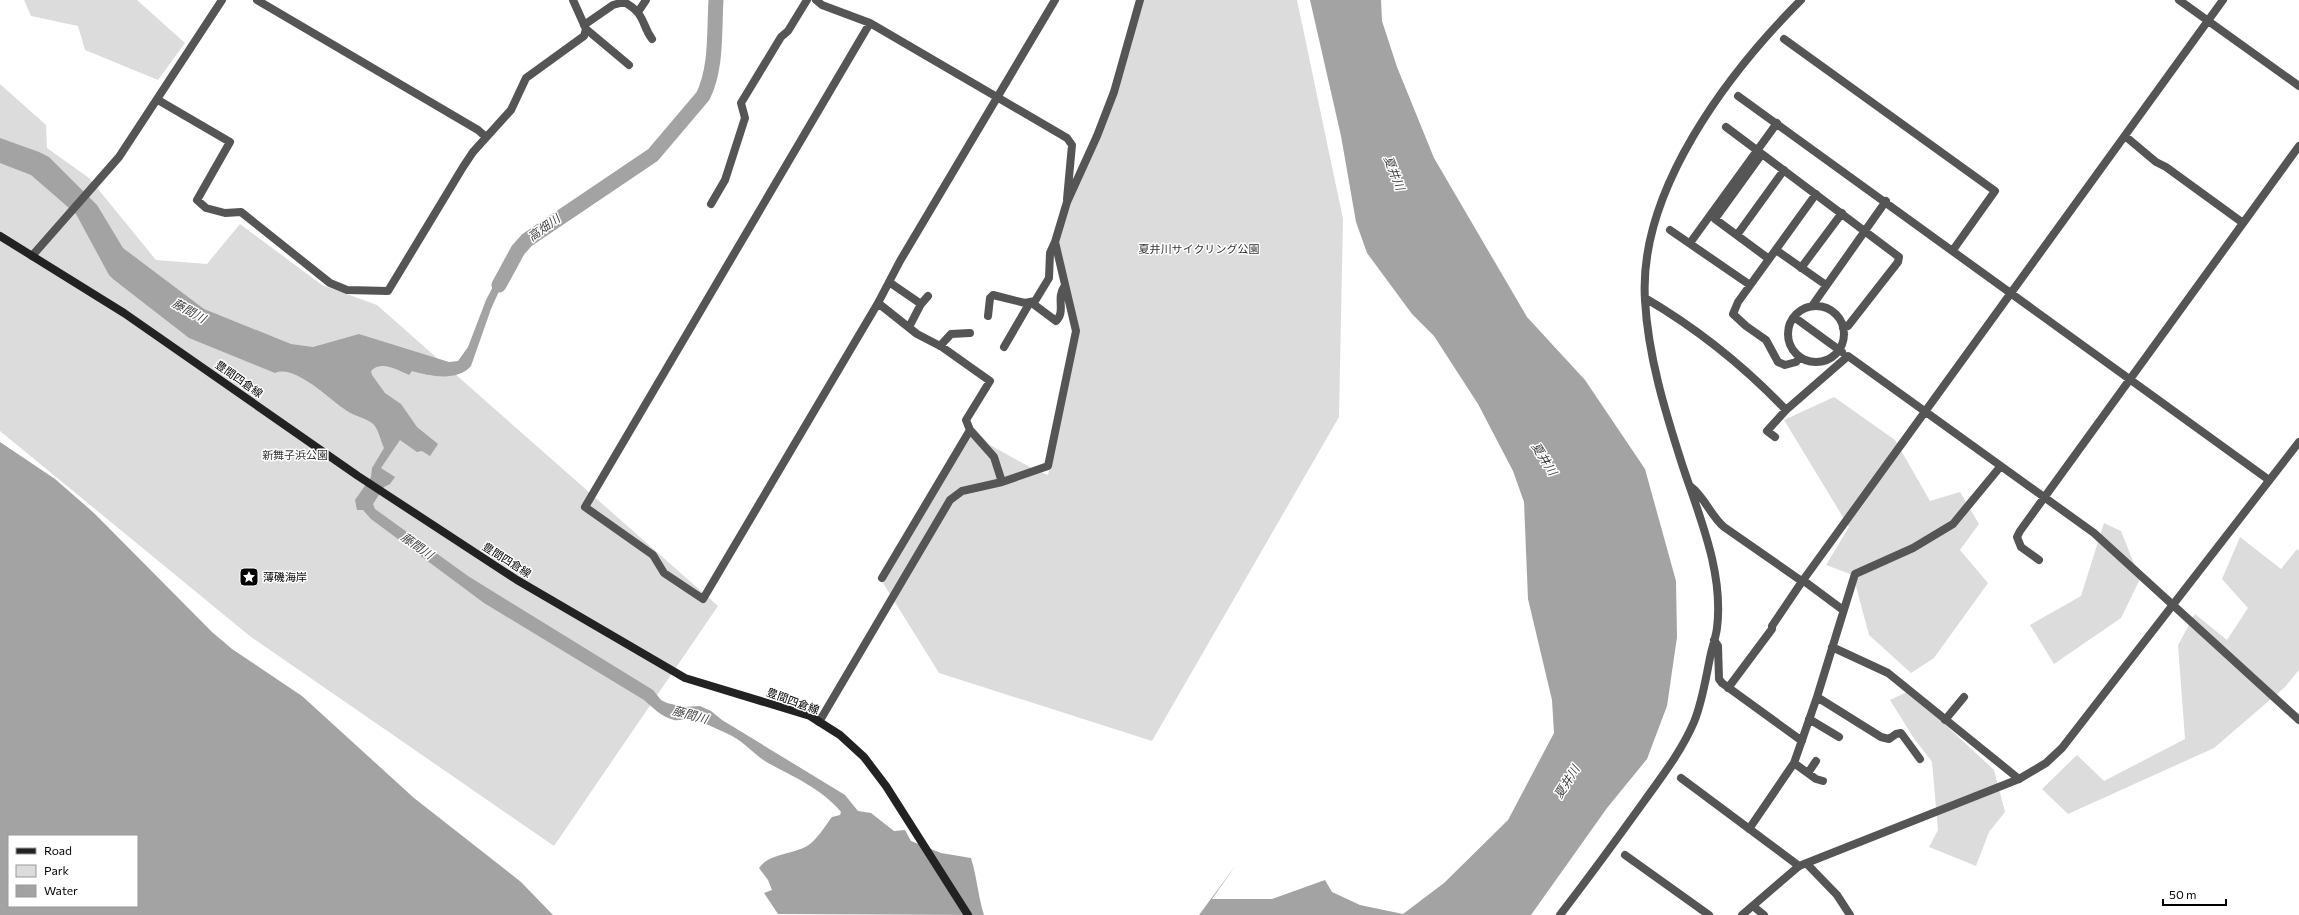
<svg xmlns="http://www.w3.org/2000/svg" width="2299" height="915" viewBox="0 0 2299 915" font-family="Commissioner,'Noto Sans JP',sans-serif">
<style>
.green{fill:#dcdcdc}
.water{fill:#a3a3a3;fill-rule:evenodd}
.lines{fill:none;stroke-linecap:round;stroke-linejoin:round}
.river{stroke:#a3a3a3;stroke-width:15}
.minor{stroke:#555;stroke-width:8}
.tertiary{stroke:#555;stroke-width:8}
.secondary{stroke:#222;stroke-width:8}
.labels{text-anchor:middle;stroke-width:3;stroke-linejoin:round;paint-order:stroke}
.park-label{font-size:11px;fill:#333;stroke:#fff}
.street-label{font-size:11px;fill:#000;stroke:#fff}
.poi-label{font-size:11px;fill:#000;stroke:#fff;text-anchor:start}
.water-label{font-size:12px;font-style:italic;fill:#444;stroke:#fff}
</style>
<rect width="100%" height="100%" fill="#fff"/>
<!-- green -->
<path class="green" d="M24,0H137L185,43L158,80L85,50L78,26L31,16Z
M1137,0H1297L1343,219L1339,417L1152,741L939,673L883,583L975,429L990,445L1035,470L1048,475L1076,340L1053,245L1072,183L1112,93Z
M0,84L46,125L47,148L89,178L156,260L207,264L240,224L322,285L377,305L718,606L554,846L251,637L0,431Z
M1834,397L1895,440L1930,501L1960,492L1979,524L1960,550L1988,583L1934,658L1911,673L1869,635L1853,575L1826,565L1849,527L1784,420Z
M2104,523L2121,531L2140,579L2121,618L2054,664L2030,625L2081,596Z
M2240,537L2281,569L2297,549L2299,551V670L2285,687L2214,748L2068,814L2042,789L2077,755L2104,781L2185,739L2178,645L2195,614L2227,640L2248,608L2222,579Z
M1909,691L1994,770L2005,812L1989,832L1976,866L1929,847L1938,830L1932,762L1913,737L1890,700Z"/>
<!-- water -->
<path class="water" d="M1310,0H1381L1382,21L1397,67L1434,158L1527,317L1585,380L1645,469L1676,581L1677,637L1667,706L1647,759L1607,808L1531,915H1199L1236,865L1212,899H1272L1325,880L1332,892L1360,905L1403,914L1444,883L1508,820L1554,733L1552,700L1528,599L1524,502L1513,471L1478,404L1434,336L1412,314L1367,253L1356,222L1341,136Z
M0,138L39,152L49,157L97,205L123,248L204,309L291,344L313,347L359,334L449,362L458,361L468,347L486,300L504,265L510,267L491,309L471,366C457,382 430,376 412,371L409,375C398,370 381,360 371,371L372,375L385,393L401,404L417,427L438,444L430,456L422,451L417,452L400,440L381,468L395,477L390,484L384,487L373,504L375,509L468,576L653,690L661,700L667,703L684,707L700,706L711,711L722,720L845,795L858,811L871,813L894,831L905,830L911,841L941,853L971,858C977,877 978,896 984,915L778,914L764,893L772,890L768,880L759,868C770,853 791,855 807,846C817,840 825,826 832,817L840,815L841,812C822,789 794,777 768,763C753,754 743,740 726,733C719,730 699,720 692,719C687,718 680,721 674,720C662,717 653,708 644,700L484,603L371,519L363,510H357L355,500L371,477L372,468L384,448C381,442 378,427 372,423C365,418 355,416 347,411C330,400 295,364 275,373L189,338L113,279L109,275L76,214L31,175L0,163Z
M0,442L55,479L94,513L212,632L232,649L302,696L414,798L521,882L553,915H0ZM9,836H137V906H9Z"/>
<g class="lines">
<!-- river -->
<path class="river" d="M499,285L518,250L527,240L653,155L703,96C717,68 714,31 716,0"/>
<!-- minor -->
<path class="minor" d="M257,0L478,130L486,137
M816,0L822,5L870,23L1067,138L1072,145L1067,199
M2179,0L2299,86
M638,12L646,0
M870,23L585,507L653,555L664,573L703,599L878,303
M584,25L613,5L624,2C646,14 641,24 652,39
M586,29L629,65
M1784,39L1995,191L1953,250
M1738,96L2269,480
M158,100L230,142L197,200L206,208L225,213L241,212L330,283L347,290L388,291L463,167L473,152L511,110L526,78L584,36L586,29L573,0
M1726,127L1899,257L1898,262L1848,326L1843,328
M2125,136L2156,162L2166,167L2243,223
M1762,154L1715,219L1769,259
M711,204L725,180L745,118L741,103L781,37L788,31L807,0
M1670,230L1750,285
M1737,235L1784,170
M1690,243L1777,123
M1776,250L1826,285
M32,256L119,157L222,0
M1801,268L1842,213
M889,282L921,304
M1645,298C1698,329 1744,366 1786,410L1848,356L2094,533L2299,720
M1032,303L1056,321C1066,312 1056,298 1064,287
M1812,306L1886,201
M1788 334a28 28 0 1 1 56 0a28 28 0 1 1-56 0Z
M988,316L990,298L993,295L1025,303L1035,301L1049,278L1050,253L1055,242
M1794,317L1842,352
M909,327L921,304L928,296
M940,346L951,334L970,333
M1004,347L1029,304
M1800,357L1796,362L1785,365L1778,362L1766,340L1746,326L1733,314L1738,302L1816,194
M1775,437L1767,431L1786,410
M1002,482L994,457L970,430L966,420L990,381L942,347L917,334L878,303L900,261L1055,0
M1690,486C1705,497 1710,515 1724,527L1803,582
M2039,560L2021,547L2017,537L2020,531L2299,146
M882,578L970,430
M1804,581L1843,610
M1714,640L1718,646L1719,679L1722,683L1802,741
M1832,647L1888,673L2019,779
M1728,688L1772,629V626L1801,583L2223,0
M1817,697L1881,737L1889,739L1896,734L1901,733L1920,759
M1809,719L1839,737
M1945,720L1964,697
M819,722L950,500L962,491L1002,482L1048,466L1076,331L1055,242L1067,202L1097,136L1114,92L1140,0
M1794,763L1816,779L1823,781
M1808,773L1816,761
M1681,778L1799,866
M1749,829L1794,763L1817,697L1855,574L1913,548L1953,524L2000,467
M1625,855L1709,915
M1807,864L1837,895L1850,915
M1753,906L1764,915
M1560,915C1589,877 1617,839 1645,800C1663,775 1682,750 1694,722C1703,700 1706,676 1711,653C1713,645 1716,636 1717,628C1724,572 1699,516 1682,464C1665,411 1648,356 1645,300C1638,191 1728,73 1801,0"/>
<!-- tertiary -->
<path class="tertiary" d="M1742,915L1799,866L2019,779L2046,763L2062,748L2299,442"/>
<!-- secondary -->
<path class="secondary" d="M0,236L124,313L358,476L517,580L685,678L810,716L840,735L864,757L886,786L968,915"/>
</g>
<!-- icons -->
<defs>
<symbol id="sight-square" viewBox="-11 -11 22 22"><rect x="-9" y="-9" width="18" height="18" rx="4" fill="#000" stroke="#fff"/><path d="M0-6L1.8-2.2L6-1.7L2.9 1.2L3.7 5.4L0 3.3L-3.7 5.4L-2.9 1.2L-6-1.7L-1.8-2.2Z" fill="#fff"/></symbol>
</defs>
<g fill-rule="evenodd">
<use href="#sight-square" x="238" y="566" width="22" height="22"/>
</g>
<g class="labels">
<!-- park labels -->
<g class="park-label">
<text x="1199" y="253">夏井川サイクリング公園</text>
<text x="295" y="459">新舞子浜公園</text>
</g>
<!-- street labels -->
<g class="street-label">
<text transform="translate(239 379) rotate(35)" y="4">豊間四倉線</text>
<text transform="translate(507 560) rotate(32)" y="4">豊間四倉線</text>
<text transform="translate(793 701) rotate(20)" y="4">豊間四倉線</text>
</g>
<!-- poi labels -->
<g class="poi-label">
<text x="263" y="581">薄磯海岸</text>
</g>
<!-- water labels -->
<g class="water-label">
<text transform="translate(1394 173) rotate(69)" y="4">夏井川</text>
<text transform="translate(544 228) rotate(-36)" y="4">高畑川</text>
<text transform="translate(189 311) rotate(29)" y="4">藤間川</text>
<text transform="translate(1544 459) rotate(58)" y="4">夏井川</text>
<text transform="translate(417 546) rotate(35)" y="4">藤間川</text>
<text transform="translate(690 715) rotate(15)" y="4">藤間川</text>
<text transform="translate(1567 782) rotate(-58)" y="4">夏井川</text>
</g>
</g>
<!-- legend -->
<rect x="8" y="835" width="130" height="72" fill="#ffffff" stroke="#999999"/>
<rect x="16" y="848" width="20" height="6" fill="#222222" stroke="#999999"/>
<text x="44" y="855" font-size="12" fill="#000000">Road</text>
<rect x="16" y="865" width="20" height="12" fill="#dcdcdc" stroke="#999999"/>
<text x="44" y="875" font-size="12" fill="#000000">Park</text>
<rect x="16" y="885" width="20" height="12" fill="#a3a3a3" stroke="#999999"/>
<text x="44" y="895" font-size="12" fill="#000000">Water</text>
<!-- scale -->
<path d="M2163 899v6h63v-6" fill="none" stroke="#000000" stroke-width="2"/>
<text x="2169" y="899" font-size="12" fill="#000000" stroke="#ffffff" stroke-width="3" paint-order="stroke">50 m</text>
</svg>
